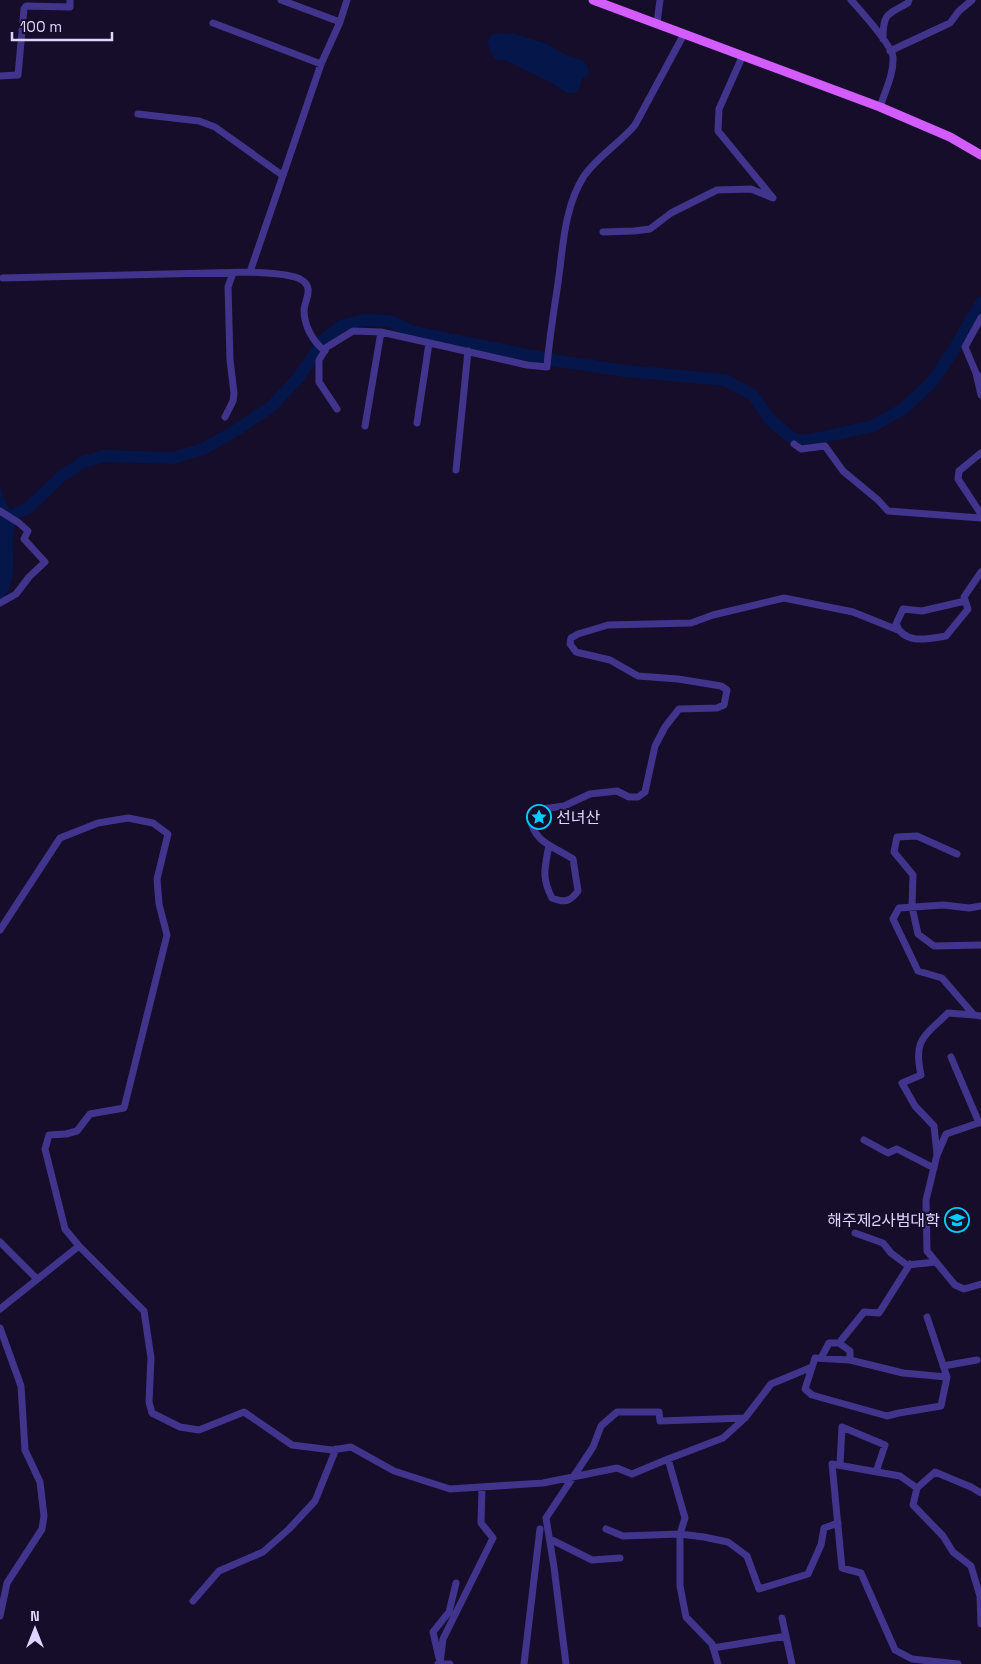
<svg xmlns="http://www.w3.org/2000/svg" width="981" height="1664" viewBox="0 0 981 1664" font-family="'Space Grotesk','Noto Sans KR',sans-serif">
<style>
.water{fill:#05174a}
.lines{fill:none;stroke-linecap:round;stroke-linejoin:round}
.river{stroke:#05174a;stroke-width:12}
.minor{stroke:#41348c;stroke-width:7}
.major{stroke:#d35cff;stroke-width:9}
.labels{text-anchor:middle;stroke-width:4;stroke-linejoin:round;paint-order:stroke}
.poi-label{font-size:16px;fill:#ded5ff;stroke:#150d29;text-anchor:start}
</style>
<rect width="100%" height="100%" fill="#150d29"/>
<!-- water -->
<path class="water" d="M512,33L547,44L568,56L584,61L588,67V75L582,78L580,87L576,93H567L552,83L505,60L497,61L491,53L487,42L492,34Z
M0,484C2,498 8,507 16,518C15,526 13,534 13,541C12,560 18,587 0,600Z"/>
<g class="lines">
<!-- river -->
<path class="river" d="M5,530L9,520L17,513L27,509L62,476L83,462L104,456L173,458L203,449L230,434L272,406L298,378L315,354L323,340L343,325L365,320L390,321L413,332L558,361L625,371L725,380L753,395L770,420L792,438L805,441L873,426L903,409L931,383L951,354L981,303"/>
<!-- minor -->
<path class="minor" d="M281,0L340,22
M851,0C860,10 892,46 893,57C894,74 885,91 880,107
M213,23L321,64
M657,23L660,0
M883,39C883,13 887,15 908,3L909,0
M890,51L950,23L959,11L972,0
M0,76L18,75L24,9L26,6L70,7V0
M138,114L199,121L215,127L282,175
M603,232L634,231L650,229L671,213L717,190L751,189L773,198L718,131L719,109L743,55
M250,272L321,64L340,22L347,0
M3,278L250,272C263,273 288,273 300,279C315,287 305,299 304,310C304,326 313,342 325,351
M981,318L965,347L976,373L981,379
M976,373L981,395
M337,409L319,382V360L327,347L353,331L381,332L527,365L547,367C549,339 554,311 558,283C563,248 564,207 584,176C598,156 620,143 635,125L684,34
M225,417L233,401L234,393L230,360L228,287L233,273
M417,423L429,343
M365,426L381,332
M794,444L801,449L825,446L843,471L878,500L888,511L981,518
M981,453L959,471L958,479L981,514
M456,470L468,351
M0,511L19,523L28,531L24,539L45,562L29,577L16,594L0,603
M965,601L922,611L903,609L896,624C904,645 928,639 946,636L968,609L964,597L981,572
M549,845C545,868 541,877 552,898C564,903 570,902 578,891L573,859C554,846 534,844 530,817L535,810L564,806L590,794L617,791L629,797H638L645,792L655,746L665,727L679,709L717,708L724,705L727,690L721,686L678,679L638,676L610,660L576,652L570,644L571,638L578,634L608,625L691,623L713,615L784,598L853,612L898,630
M957,854L917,836L897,837L894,852L913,875L912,907L918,934L934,946L981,945
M981,906L969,908L944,905L899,908L893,919L918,971L942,978L974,1015L981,1016
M0,930L60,838L98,823L128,818L153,823L168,834L157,879L159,904L167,935L124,1108L90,1114L77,1131L66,1134L49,1135L45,1149L65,1229L79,1246L144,1311L151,1358L149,1402L152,1413L180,1427L199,1430L244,1412L292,1445L332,1450L351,1447L394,1471L450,1489L543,1483L617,1468L632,1474L668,1459L685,1518L680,1534V1586L686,1617L712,1644L718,1664
M951,1057L979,1123
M981,1122L946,1134L937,1155L926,1200L927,1251L955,1285L964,1289L981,1284
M864,1140L888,1153L897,1149L934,1168
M937,1154L934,1126L915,1106L902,1083L921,1075C913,1039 924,1037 948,1013L974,1015
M855,1233L883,1243L891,1253L907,1265L936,1262
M0,1242L37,1279
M910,1264L879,1313L864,1312L839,1343L850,1351V1360L903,1373L947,1377L927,1317
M0,1309L79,1246
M0,1328L21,1386L25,1450L40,1482L44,1516L42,1529L7,1583L0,1616
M821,1358L829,1343H839
M850,1360L815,1358L805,1389L812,1395L887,1416L899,1413L941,1406L947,1377
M943,1366L977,1360
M668,1459L723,1438L745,1418L771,1384L812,1367
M840,1464L842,1427L885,1445L876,1472
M917,1488L935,1472L971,1487L981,1493
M606,1529L623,1536L680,1534L704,1537L728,1542L747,1556L759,1589L808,1574L821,1545L824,1528L838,1523
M550,1539L592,1560L620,1558
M193,1601L219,1571L263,1552L289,1529L315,1501L336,1449
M782,1618L792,1664
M713,1648L786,1636
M439,1658L433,1632L449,1612L456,1583
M440,1663L443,1639L493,1538L481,1523L482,1487
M438,1664H450
M524,1664L540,1529
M566,1664L554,1567L546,1518L593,1447L601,1426L617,1412H659L660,1421L745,1418
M958,1664L912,1659L895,1650L861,1573L842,1568L832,1464L900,1476L917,1488L913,1505L943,1536L953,1552L971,1566L980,1596L981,1624"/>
<!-- major -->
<path class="major" d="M593,0L880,107L950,137L981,155"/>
</g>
<!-- icons -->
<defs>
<symbol id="sight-ring" viewBox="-11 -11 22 22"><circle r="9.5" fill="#150d29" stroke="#01ccff" stroke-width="1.5"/><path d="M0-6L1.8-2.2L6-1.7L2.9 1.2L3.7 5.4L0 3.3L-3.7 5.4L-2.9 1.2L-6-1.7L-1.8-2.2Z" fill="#01ccff"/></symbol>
<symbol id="university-ring" viewBox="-11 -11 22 22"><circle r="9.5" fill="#150d29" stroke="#01ccff" stroke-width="1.5"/><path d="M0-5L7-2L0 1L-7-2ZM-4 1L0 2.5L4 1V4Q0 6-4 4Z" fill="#01ccff"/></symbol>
</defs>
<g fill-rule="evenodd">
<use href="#sight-ring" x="525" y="803" width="28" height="28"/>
<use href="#university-ring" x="943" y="1206" width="28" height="28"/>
</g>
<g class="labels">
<!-- poi labels -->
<g class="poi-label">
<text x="556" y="823">선녀산</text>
<text x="940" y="1226" text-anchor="end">해주제2사범대학</text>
</g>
</g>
<!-- north arrow -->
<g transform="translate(35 1629)" stroke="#150d29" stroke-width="4" paint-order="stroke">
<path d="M0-4L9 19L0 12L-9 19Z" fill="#ded5ff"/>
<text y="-8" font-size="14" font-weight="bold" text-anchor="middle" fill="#ded5ff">N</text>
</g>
<!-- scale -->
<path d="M12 32v8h100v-8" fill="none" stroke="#ded5ff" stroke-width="2.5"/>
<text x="20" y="32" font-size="15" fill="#ded5ff" stroke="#150d29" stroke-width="4" paint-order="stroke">100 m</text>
</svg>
